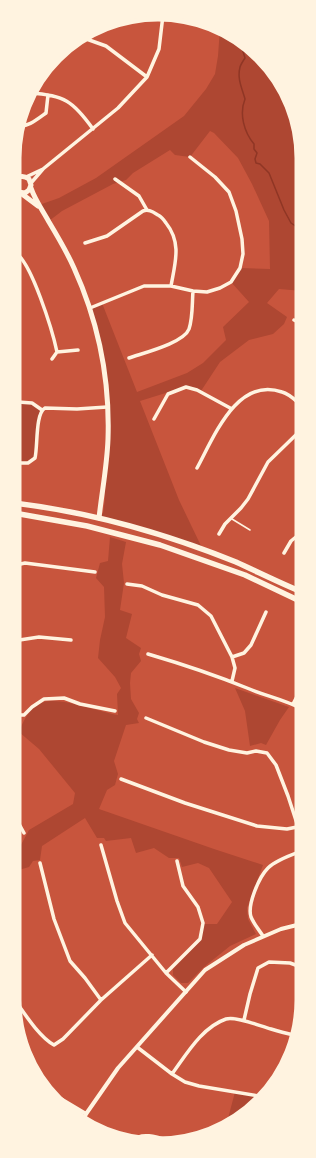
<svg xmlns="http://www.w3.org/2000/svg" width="316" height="1158" viewBox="0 0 316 1158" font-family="'IBM Plex Sans',sans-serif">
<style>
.green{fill:#ae4732}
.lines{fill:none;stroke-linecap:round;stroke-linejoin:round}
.stream{stroke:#8f3625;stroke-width:1.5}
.service{stroke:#fff3e0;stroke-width:1.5}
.minor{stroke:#fff3e0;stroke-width:3.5}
.tertiary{stroke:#fff3e0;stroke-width:4}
.secondary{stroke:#fff3e0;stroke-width:5}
.primary{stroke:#fff3e0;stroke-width:5.5}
.rim{fill:none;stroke:#fff3e0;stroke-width:5}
</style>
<rect width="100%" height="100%" fill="#c8553d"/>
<!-- green -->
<path class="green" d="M220,28L231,31L268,62L289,94L303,139V291L279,289L267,303L287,317L284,324L273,334L249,340L220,362L201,391L185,387L140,401L179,500L203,550L99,518L103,513L105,499V481L108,438L103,361L90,308L102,303L137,392L187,373L203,363L226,340L223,327L249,302L231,282L240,268L270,269L269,221L252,184L238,158L214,133L210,131L190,157L175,155L170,150L133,173L126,180L113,184L62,211L49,221L39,205L59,198L96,178L184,116L206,89L215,74L218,56Z
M18,402L34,404L42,410L41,412L36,455L32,461L14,463V437Z
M110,537L126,542L122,564L124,583L120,610L132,614L126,638L141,648L139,654L141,661L131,673L130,683L131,699L139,713L137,719L139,723L126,725L114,761L118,774L115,785L107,790L99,809L214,849L263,865L247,908L248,919L256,934L230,946L204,967L188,983H181L173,975V969L201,940L204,924H217L232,902L209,868L198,863L182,867L179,858H169L154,848L136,853L131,838L106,841L104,838H97L85,818L42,846L40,860L33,861L29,867L12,872V857L15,856L29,830L73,804L75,793L39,749L19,732C24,720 30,706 44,702C62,697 99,712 118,715L117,694L121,688L115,677L98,658L100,640L105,617L104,587L96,578L100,563L108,561Z
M235,688L289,707L280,720L266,745L261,743L250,746L245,711Z
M235,1092L264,1097L247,1116L226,1126Z"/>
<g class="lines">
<!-- stream -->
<path class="stream" d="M244,42C241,49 243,51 245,58C243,61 241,64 240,67C237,79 242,88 245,99C239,114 244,132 254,144V149L257,153L255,159L256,163L260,164L269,173L284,210L291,223L297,227L303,240"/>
<!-- service -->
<path class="service" d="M232,519L250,530
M299,534L302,538"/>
<!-- minor -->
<path class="minor" d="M78,36L106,46L147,77
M30,93C64,95 73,101 93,129
M17,125C26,129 39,118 46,113L48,95
M26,177L43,169
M115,179L139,196L147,210
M31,183L43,169L118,108L147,77L159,49L163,15
M15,196L20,193
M85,243L107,236L143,211C149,209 153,212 158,215C162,217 164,220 166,223C182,243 175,263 171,286
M14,252C31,259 53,333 57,352L52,359
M90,308L144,286H171L193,291L207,292L220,288L231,282L240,268L243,254L242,239L236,211L229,192L215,177L190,157
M294,320L302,324
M57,352L78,350
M129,358C143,353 184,343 189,329C193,317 192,303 193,291
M18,402L32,403L42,410
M154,419L168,394L186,387L197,390L232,409
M14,463H28L35,458C38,446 35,414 45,408L77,409L107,407
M197,468C214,437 237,376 282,392C290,394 296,401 302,406
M219,534L225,524L241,508L248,499L268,462L302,429
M284,553L291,541L302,532
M13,568L16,565L25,563L95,572
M127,584L142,586L162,595L198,605L211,616L232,657L235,668L232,681
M13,641L39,637L71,640
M148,654C182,664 215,675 247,688C265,696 284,699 302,709
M232,657L244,653L251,645L266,612
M293,704L302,687
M13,715H24L32,707L44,699L64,698L80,704L115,711
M146,718L204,742L229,750L247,753L256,751L267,753L276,765L288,796L302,839
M121,779L185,803L257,826L287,829L302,826
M13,813L24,833
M101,845L117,901L125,923L166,973L186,992
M40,863L54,919L70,961L85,978L101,1000
M298,890L301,889
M263,936C259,930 254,924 251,917C247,905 259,877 268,868C276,860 291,855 302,851
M166,973L200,939L203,923L198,907L183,886L177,861
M12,996C23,1011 38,1036 54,1045L63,1039L101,1000L152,955
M244,1020L250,994L258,968L269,962L290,963L301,967
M137,1047L172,1074L185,1082L199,1086L265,1097
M172,1074C186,1055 202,1027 226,1019C236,1016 260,1026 271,1029C280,1032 289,1034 298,1036
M132,1141C143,1130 162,1139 176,1143"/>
<!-- tertiary -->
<path class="tertiary" d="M44,1089L86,1114
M82,1122L86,1114L118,1068L205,970L244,945L281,929L301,924"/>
<!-- secondary -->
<path class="secondary" d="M15,188L18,192L25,193L29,190L31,185L29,179C23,175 18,176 15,181
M31,188C35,200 43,211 49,222C58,237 67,252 74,268C98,321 110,380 108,439C107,466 102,491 99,518
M22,194L38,206"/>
<!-- primary -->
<path class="primary" d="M14,503C90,512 164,533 236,562C258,572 280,583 302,592
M14,513L87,526L160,545L245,575L302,602"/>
</g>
<!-- crop -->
<path d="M0 0H316V1158H0ZM158 19H158A139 139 0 0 1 297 158V1000A139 139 0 0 1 158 1139H158A139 139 0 0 1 19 1000V158A139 139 0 0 1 158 19Z" fill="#fff3e0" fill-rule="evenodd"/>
<path class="rim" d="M158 19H158A139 139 0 0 1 297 158V1000A139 139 0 0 1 158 1139H158A139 139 0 0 1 19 1000V158A139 139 0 0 1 158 19Z"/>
</svg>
